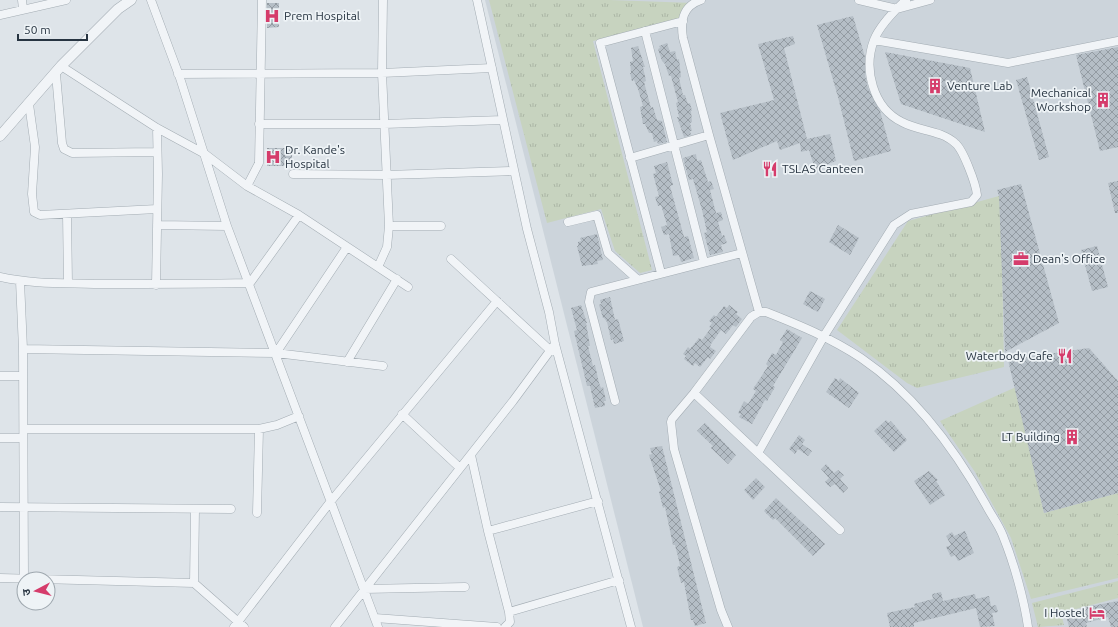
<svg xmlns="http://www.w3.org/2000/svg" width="1118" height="627" viewBox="0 0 1118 627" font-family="Ubuntu,'Noto Sans Devanagari',sans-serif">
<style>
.built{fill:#ccd4db}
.grass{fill:url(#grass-tufts)}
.building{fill:url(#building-cross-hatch)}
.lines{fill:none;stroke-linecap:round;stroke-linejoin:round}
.minor-casing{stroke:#a3acb3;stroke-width:9}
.tertiary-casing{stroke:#a3acb3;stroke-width:11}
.minor{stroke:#f1f4f7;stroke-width:8}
.tertiary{stroke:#f1f4f7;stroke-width:10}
.labels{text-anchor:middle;stroke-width:3.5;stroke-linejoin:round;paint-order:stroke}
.poi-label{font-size:12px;fill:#273441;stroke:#eef3f6;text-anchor:start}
</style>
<defs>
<pattern id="grass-tufts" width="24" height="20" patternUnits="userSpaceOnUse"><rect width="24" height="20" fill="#c7d3bf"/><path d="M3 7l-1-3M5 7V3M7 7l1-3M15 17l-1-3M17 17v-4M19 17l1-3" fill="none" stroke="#abb6a5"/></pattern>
<pattern id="building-cross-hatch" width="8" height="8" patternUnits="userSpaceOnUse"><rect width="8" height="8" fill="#b5bec6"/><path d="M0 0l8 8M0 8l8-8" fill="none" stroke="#939ba2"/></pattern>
</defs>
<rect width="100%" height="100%" fill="#dee4e9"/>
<!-- built -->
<path class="built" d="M485,0H1118V627H643Z"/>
<!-- grass -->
<path class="grass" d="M489,0H610L693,3L680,22L593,41L652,270L640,273L615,251L601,209L547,223Z
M999,196L1001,206L1004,367L917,388L907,383L837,330L908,221Z
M1016,387L1044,513L1118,493V578L1031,599L1011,538L975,472L940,421Z
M1118,581V598L1061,613L1064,625L1038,627L1032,603Z"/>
<!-- building -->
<path class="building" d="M267,3H279V27L267,28Z
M853,16L865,57V75L868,88L880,111L891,151L854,161L838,97L817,25Z
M793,36L795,44L784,48L807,139L830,134L836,161L815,169L809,150L801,152L800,143L780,150L777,141L733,160L720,113L774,100L758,44Z
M667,43L670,52L675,51L677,60L679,59L681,77L679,78L683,95H685L688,104L690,103L692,111H691L692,122L690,123L692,131H690L691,135L684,137L677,117H679L676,103L678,102L671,76H669L665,64L662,61L658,49L660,48L659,46Z
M638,46L645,67H643L646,81L644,82L651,108L653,107L657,120L662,121L667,142L658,144L657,141L654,142L652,133H649L645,124H643L640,107L643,106L638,89L634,80L632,81L630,73H631L630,62L633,61L631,48Z
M1118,47V147L1100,151L1076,55Z
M885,52L970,68L985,132L901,104Z
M1027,77L1049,157L1039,160L1016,80Z
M267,148H292V166H267Z
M696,154L697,161L701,160L708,182L711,181L714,189L710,190L716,213L721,212L723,220L718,222L722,236L724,235L727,243L721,245L723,252L710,255L704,233L707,232L702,210L693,179L689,180L683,158Z
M667,162L673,185L670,186L684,237L688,236L694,258L681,262L679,255L673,256L669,234L664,235L661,227L667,225L661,205L658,206L655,197L659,196L653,174L656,173L654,166Z
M1118,181V213H1115L1108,183Z
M1021,184L1059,323L1005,352L999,196L997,190Z
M838,225L859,238L850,255L829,242Z
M597,234L603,260L597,261L598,264L582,266L577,246H578V242L581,241L580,238Z
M1097,246L1108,287L1092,291L1081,250Z
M810,291L825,299L818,312L803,304Z
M610,297L615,320L618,319L624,341L614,344L613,339L611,340L607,322L604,318H603L599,305L601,304L600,300Z
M581,305L587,323H586L590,346H588L593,366L595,365L599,383L601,388L603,387L606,401H604L605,406L595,408L590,386H587L574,331L577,330L571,308Z
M729,305L738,312L736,314L742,319L736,327L733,325L726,334L721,330L711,344L710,347L716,351L710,359L708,357L700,367L695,363L693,366L684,359L686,356L683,354L688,347L690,349L699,338L702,340L711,328L709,327L712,323L709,321L714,315L716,317L724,306L727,308Z
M787,329L802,338L773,386L775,387L767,401L765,400L752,424L739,417L741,414L738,413L744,401L748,404L756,391L753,389L768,366L766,364L772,353L776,355L783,342L780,340Z
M1089,348L1118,381V493L1044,513L1008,360Z
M835,378L839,381L840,378L859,393L849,408L826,392Z
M886,420L889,423L891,421L907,440L894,452L874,431Z
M705,423L736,455L728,464L711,448L713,446L697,431Z
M799,435L805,440L802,444L812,451L808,456L798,449L795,454L789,449Z
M662,446L706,623L695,626L693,620H691L685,588L684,582L681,583L677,567L680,566L679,561L675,545H673L665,507L663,508L659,492L661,491L649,455L652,454L650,448Z
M826,464L834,473L838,470L844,475L840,479L848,488L843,493L835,484L830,487L825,482L829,478L821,469Z
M929,471L938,480L936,481L945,495L930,505L914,481Z
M756,478L765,487L753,500L744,490Z
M776,498L825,544L813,556L775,518L773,520L764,511Z
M965,531L974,553L958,561L955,555L951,557L946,547L951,545L946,536L952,532L954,536Z
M941,592L943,601L975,594L976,599L989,596L991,606L996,605L998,612L992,613L995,626L980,627L976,608L914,623V627H890L887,613L915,607L914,604L933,599L932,594Z
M1118,601V627H1111L1108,617L1086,623L1087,627H1069L1066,615L1086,610V607Z"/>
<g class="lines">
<defs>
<path id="minor" d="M22,0L23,9
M151,0L180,78L227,226L378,627
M477,0L527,229L549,312L555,344L631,627
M701,0C683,6 680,20 683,38L709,135L759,312
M859,0L897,9L930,0
M0,15L66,0
M645,31L704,262
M874,40L1008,63L1118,41
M61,66L157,128L205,154L247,186L299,215L408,287
M56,74L62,143L64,149L72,153L157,152
M178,74L382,73L492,68
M29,104L35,147L32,194L34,212L40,215L157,209
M259,124H384L503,120
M630,158L709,135
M293,174L386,175L514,171
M247,186L259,163L262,0
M67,214L68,283
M568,222L597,215L608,253L637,279
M157,225L227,226
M389,226H441
M451,259L551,351
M378,267L387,247L389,226L382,73L383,0
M661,273L600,43L683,21
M0,277C31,284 63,283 94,284C146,284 198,284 250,283L299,215
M20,281L23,349L24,578
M156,285L158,174L157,128
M23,349L276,353L383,366
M276,353L347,247
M347,362L397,279
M0,376H23
M694,393L840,530
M615,401L589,302L591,292L742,253
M402,414L460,468
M24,429H259L277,425L299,416
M0,438H23
M758,453L824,336L894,225L911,214L971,202L977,195C976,184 963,149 955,143C941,130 918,131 902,122C873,108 863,69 874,40C880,25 894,11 906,0
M471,455L488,531L598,501
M0,507L231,509
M257,513L259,429
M488,531L509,612L510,622L505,627
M0,578L194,583L244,627
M194,583L195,509
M364,589L465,587
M509,612L619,580
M375,618L497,627
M234,627L331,501L497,301
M335,627L513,401L555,344
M728,627L721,610L674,449L671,422L672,419L694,393L751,317L759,312H766C799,325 831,338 861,358C914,394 955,449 986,505C991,515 999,525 1003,536C1014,563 1024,599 1028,627"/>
<path id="tertiary" d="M0,136L61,66L118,9L131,0"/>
</defs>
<!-- minor casing -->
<use href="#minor" class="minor-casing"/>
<!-- tertiary casing -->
<use href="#tertiary" class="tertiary-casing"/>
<!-- minor -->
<use href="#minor" class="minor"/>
<!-- tertiary -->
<use href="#tertiary" class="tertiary"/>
</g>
<!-- icons -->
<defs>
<symbol id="hospital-bare" viewBox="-9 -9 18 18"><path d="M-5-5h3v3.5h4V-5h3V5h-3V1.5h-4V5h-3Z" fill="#d53c6b" stroke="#eef3f6" stroke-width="2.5" paint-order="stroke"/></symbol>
<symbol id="building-bare" viewBox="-9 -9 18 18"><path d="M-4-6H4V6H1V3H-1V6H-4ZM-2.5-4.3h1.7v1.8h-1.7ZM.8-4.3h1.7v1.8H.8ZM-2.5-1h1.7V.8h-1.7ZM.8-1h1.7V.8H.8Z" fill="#d53c6b" stroke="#eef3f6" stroke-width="2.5" paint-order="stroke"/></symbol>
<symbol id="restaurant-bare" viewBox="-9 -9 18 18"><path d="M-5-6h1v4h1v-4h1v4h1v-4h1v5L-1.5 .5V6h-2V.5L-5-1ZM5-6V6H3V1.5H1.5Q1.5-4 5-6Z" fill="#d53c6b" stroke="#eef3f6" stroke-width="2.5" paint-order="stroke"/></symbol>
<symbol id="office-bare" viewBox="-9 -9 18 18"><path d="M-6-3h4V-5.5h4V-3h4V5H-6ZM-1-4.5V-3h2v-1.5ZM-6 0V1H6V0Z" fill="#d53c6b" stroke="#eef3f6" stroke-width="2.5" paint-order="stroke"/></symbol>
<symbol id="hotel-bare" viewBox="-9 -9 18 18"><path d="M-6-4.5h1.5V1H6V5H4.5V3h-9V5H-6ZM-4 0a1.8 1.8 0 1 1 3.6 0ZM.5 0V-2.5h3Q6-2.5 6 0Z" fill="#d53c6b" stroke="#eef3f6" stroke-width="2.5" paint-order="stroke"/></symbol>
</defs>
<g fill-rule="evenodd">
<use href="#hospital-bare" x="261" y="5" width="22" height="22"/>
<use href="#building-bare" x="924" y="75" width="22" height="22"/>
<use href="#building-bare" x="1092" y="89" width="22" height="22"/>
<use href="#hospital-bare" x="262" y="146" width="22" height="22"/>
<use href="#restaurant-bare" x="759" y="158" width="22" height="22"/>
<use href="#office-bare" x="1010" y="248" width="22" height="22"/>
<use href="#restaurant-bare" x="1054" y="345" width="22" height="22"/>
<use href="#building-bare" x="1061" y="426" width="22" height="22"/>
<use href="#hotel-bare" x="1086" y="602" width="22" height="22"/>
</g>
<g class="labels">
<!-- poi labels -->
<g class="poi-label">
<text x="284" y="20">Prem Hospital</text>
<text x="947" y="90">Venture Lab</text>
<text x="1091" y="97" text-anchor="end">Mechanical<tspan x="1091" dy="14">Workshop</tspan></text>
<text x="285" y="154">Dr. Kande's<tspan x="285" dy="14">Hospital</tspan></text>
<text x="782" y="173">TSLAS Canteen</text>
<text x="1033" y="263">Dean's Office</text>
<text x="1053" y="360" text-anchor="end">Waterbody Cafe</text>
<text x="1060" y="441" text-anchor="end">LT Building</text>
<text x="1085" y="617" text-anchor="end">I Hostel</text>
</g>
</g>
<!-- north arrow -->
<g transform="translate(36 591) rotate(263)"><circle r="19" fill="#eef3f6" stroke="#9ea7ae"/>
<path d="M0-3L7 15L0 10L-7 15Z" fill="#d53c6b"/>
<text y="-6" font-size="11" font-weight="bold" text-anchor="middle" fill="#273441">उ</text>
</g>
<!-- scale -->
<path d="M18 34v6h69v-6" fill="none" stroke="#273441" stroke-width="2"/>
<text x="24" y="34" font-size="12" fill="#273441" stroke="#eef3f6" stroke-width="3" paint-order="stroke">50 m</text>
</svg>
